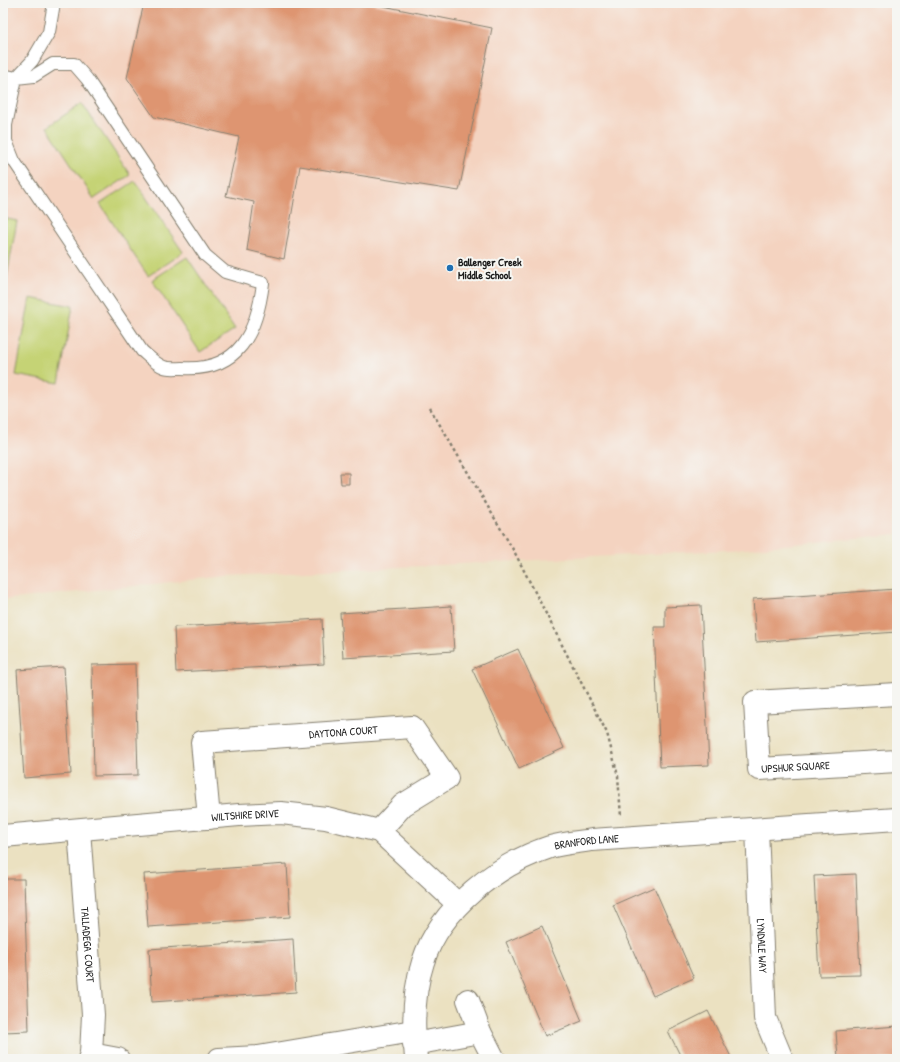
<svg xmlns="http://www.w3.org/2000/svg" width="900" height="1062" viewBox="0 0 900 1062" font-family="'Patrick Hand',sans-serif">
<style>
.built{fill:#f4d3c0}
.green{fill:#c5d375;stroke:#707848}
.building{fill:#de9571}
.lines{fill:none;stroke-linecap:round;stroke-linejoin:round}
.lane-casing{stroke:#847e6e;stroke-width:14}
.street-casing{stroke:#847e6e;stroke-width:24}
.path{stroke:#847e6e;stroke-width:2.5;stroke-dasharray:3 3;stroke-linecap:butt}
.lane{stroke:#fff;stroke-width:12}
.street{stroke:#fff;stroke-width:22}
.poi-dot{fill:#1f6fb2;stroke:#f6f6f2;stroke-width:1.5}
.labels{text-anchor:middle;stroke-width:4;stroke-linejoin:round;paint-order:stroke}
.poi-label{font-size:11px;font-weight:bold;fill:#1c1c1c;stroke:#f6f6f2;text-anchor:start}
.street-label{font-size:11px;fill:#1c1c1c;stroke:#f6f6f2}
</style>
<rect width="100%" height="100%" fill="#f6f6f2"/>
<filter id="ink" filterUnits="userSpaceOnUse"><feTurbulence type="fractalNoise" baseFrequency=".025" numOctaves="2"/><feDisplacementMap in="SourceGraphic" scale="8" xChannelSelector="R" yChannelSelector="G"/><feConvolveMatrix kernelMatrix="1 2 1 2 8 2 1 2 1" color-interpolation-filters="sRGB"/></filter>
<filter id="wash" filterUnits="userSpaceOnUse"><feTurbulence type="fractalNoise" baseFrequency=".012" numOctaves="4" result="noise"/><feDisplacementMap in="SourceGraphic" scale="16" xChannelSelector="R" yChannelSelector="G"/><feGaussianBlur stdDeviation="0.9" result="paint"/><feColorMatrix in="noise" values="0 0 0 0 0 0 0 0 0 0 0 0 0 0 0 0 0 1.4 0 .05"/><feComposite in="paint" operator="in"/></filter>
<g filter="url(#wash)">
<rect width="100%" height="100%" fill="#ebe1c1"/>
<!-- built -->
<path class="built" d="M3,3H897V534L746,549L227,576L3,600Z"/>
<!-- green -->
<path class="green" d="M82,103L130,175L94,199L47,127Z
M135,181L183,252L148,276L100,204Z
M3,218L17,221L3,298Z
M187,257L235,329L200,352L152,280Z
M30,298L73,306L59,383L16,375Z"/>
<g id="blocks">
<!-- building -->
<path class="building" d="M144,3H368L492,28L459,191L300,166L284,259L247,250L254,202L226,196L239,137L154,117L127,78Z
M340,473H349V484H341Z
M897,589V632L756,642L753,599Z
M701,605L709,765L660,767L654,627H665V607Z
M451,606L454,651L343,658L340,613Z
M322,619L324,664L176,672L174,627Z
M518,649L564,748L519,769L472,669Z
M135,664L138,775L94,776L92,665Z
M64,667L71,774L24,778L17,670Z
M287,864L290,917L148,927L144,874Z
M856,874L860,975L819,976L814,876Z
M3,879H24L29,1031L3,1032Z
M654,887L694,978L653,996L613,905Z
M542,926L582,1021L545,1036L506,942Z
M293,939L296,992L152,1002L149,949Z
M708,1011L732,1059H682L668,1031Z
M897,1026V1059H838L836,1031Z"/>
</g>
</g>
<g filter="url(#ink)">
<use href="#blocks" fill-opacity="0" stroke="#847e6e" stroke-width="1"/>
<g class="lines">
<defs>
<path id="lane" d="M53,64H74L87,79L205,255L225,272L263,283C257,332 239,372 182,368C176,368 169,369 164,367C157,365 148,356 142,351L14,161L6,141V125L16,78L34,76Z
M3,75L16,78L32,61L49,32L54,3"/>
<g id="street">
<path id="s1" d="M897,694L755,702L759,769L897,761"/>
<path id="s2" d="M209,818L202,742L412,727L447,778L403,805L379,831"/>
<path id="s3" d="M757,829L765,1018L782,1059"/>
<path id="s4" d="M79,830L93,1015L91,1054L89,1059"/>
<path id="s5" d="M3,836L239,815L281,813L326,818L379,831L458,904"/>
<path d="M468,1000L480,1032L494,1059"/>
<path d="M414,1044L480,1032"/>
<path d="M91,1054L118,1059"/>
<path d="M219,1059L258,1057L413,1031"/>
<path id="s6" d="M416,1059C413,1028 413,992 423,962C440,908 498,864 550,847C564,843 579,842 592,840L897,819"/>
</g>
</defs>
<!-- lane casing -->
<use href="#lane" class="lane-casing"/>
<!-- street casing -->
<use href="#street" class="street-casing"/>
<!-- path -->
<path class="path" d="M430,408L515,553L607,733L618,776L621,817"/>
<!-- lane -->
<use href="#lane" class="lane"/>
<!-- street -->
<use href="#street" class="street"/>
</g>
</g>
<!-- markers -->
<circle class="poi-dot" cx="450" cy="268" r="4"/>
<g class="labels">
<!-- poi labels -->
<g class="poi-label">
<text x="458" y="266">Ballenger Creek<tspan x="458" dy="13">Middle School</tspan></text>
</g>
<!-- street labels -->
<g class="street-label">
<text dy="4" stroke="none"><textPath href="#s2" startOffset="218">DAYTONA COURT</textPath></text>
<text dy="4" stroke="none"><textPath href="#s1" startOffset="246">UPSHUR SQUARE</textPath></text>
<text dy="4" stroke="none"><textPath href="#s5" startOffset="243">WILTSHIRE DRIVE</textPath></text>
<text dy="4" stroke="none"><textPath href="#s6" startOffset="312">BRANFORD LANE</textPath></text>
<text dy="4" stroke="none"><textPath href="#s4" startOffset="115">TALLADEGA COURT</textPath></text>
<text dy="4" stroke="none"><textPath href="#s3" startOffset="117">LYNDALE WAY</textPath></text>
</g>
</g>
<!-- margin -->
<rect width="900" height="1062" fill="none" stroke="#f6f6f2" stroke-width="16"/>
</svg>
